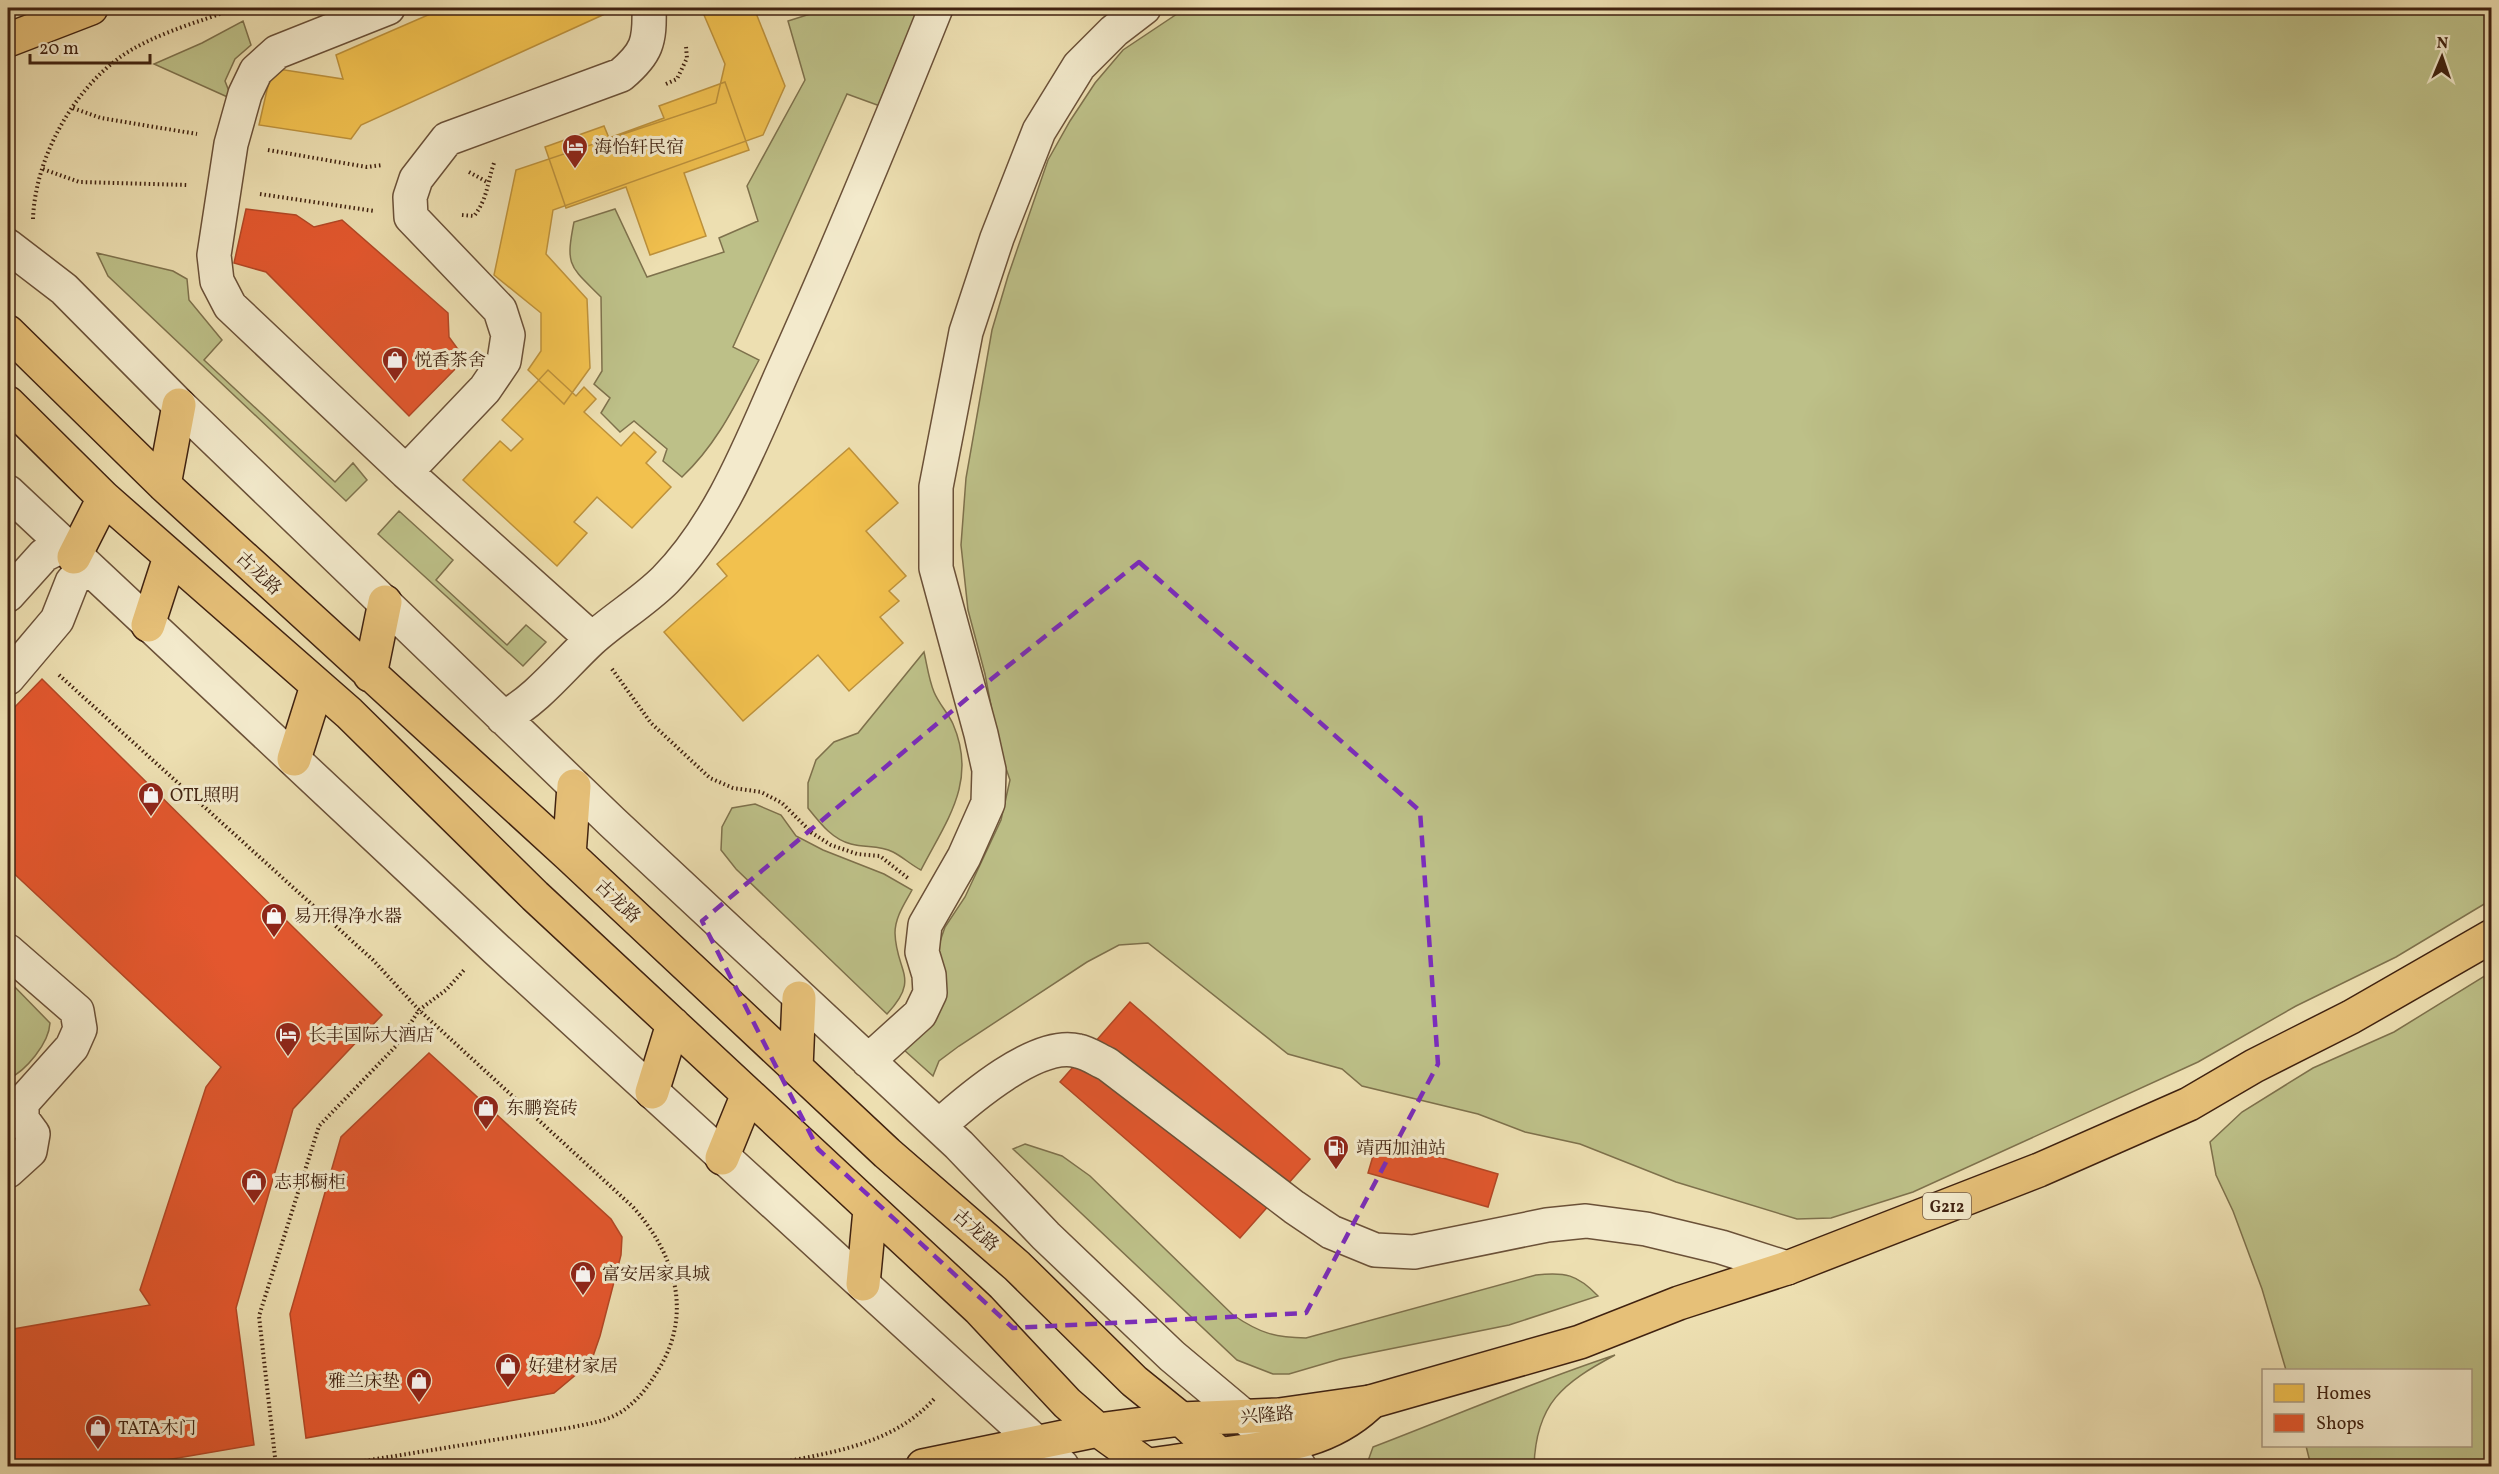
<svg xmlns="http://www.w3.org/2000/svg" width="2499" height="1474" viewBox="0 0 2499 1474" font-family="Vollkorn,'Noto Serif SC',serif">
<style>
.green{fill:#bdc088;stroke:#7e714c;stroke-width:1.5}
.homes{fill:#f2c14e;stroke:#bd913b;stroke-width:1.5}
.shops{fill:#e4572e;stroke:#b34725;stroke-width:1.5}
.lines{fill:none;stroke-linecap:round;stroke-linejoin:round}
.minor-casing{stroke:#6b5138;stroke-width:36}
.major-casing{stroke:#402210;stroke-width:36}
.highway-casing{stroke:#402210;stroke-width:36}
.path{stroke:#402210;stroke-width:4;stroke-dasharray:1.5 3;stroke-linecap:butt}
.minor{stroke:#f3eacc;stroke-width:33}
.major{stroke:#e6c078;stroke-width:33}
.highway{stroke:#e6c078;stroke-width:33}
.marked{fill:none;stroke:#7b2cbf;stroke-width:4.5;stroke-dasharray:12 8;stroke-linejoin:round}
.labels{text-anchor:middle;stroke-width:6;stroke-linejoin:round;paint-order:stroke}
.shield{fill:#f3eacc;stroke:#765e48;stroke-width:1.5}
.shield-label{font-size:16px;font-weight:bold;fill:#402210}
.poi-label{font-size:18px;fill:#402210;stroke:#f3eacc;text-anchor:start}
.street-label{font-size:18px;fill:#402210;stroke:#f3eacc}
</style>
<rect width="100%" height="100%" fill="#eddfb1"/>
<filter id="stains"><feTurbulence type="fractalNoise" baseFrequency=".00333" numOctaves="4"/><feColorMatrix values="0 0 0 0 .2 0 0 0 0 .09 0 0 0 0 .02 0 0 0 .5 -.17"/></filter>
<radialGradient id="worn" r=".72"><stop offset=".6" stop-color="#630" stop-opacity="0"/><stop offset="1" stop-color="#630" stop-opacity=".3"/></radialGradient>
<!-- green -->
<path class="green" d="M829,8H921L880,106L847,94L733,347L759,360C736,403 718,443 682,477L663,461L667,449L634,421L620,432L601,413L610,398L594,384L602,371L601,297C570,266 565,267 574,222L615,209L647,277L724,252L719,238L758,221L747,186L805,80L788,21Z
M1186,8H2491V900L2396,957L2296,1006L2198,1062L1913,1192L1831,1218L1797,1219L1676,1182L1580,1144L1525,1132L1478,1114L1362,1086L1342,1069L1288,1054L1148,943L1119,945L1087,962L959,1046L939,1061L933,1076L903,1049L945,927L965,897L1001,820L1010,780L999,748L985,674L968,610L961,545L966,478L992,330L1008,276L1048,160L1070,121L1095,83L1123,50Z
M243,21L251,45L235,59L225,81L232,99L154,64L202,43Z
M97,253L173,271L187,279L189,300L222,340L204,360L335,482L353,463L367,480L346,501L108,276Z
M399,511L453,560L436,580L507,645L526,625L546,642L523,666L378,534Z
M924,652C927,665 929,680 934,692C939,704 948,713 953,724C978,782 946,821 921,870C911,865 903,857 893,852C879,845 866,848 851,844C832,839 820,823 808,808V783L816,760L834,742L858,733Z
M755,804L781,815L796,836L823,850L884,874L912,890C905,903 895,917 895,933C896,972 921,978 887,1014L736,869L721,850L722,827L732,808Z
M2491,972V1466H2311L2306,1446H2470V1370H2286L2262,1289L2233,1211L2216,1175L2210,1142L2242,1112L2313,1068L2394,1032Z
M8,980L50,1023C49,1043 26,1071 8,1079Z
M1025,1144L1062,1156L1090,1176L1233,1315C1260,1333 1273,1337 1306,1338L1536,1275C1565,1272 1577,1274 1598,1296L1509,1325L1340,1359L1289,1374H1273L1237,1360L1013,1149Z
M1615,1355C1563,1383 1536,1403 1534,1466H1370L1368,1461L1373,1447C1454,1416 1533,1382 1615,1355Z"/>
<!-- homes -->
<path class="homes" d="M444,8H605L607,13L361,125L351,139L259,125L272,68L343,79L336,55Z
M701,8H754L785,86L763,135L553,210L546,254L587,299L590,368L564,404L528,370L541,351V313L494,275L516,170L716,103L725,64Z
M725,82L749,150L684,173L706,236L650,255L626,187L566,208L545,147L604,126L609,138L664,118L659,106Z
M548,370L576,396L584,387L596,399L584,412L621,446L634,432L656,452L646,463L671,487L632,528L597,497L574,522L587,533L557,566L463,480L500,441L511,451L523,439L502,420Z
M849,448L898,503L866,531L906,576L889,591L899,601L880,617L903,643L849,691L818,655L743,721L664,632L727,576L717,564Z"/>
<!-- shops -->
<path class="shops" d="M246,209L296,215L314,227L342,220L448,313L449,337L465,359L409,416L266,272L234,263Z
M42,679L382,1015L293,1109L236,1308L254,1445L131,1466H8V1330L150,1305L140,1290L206,1087L221,1067L8,868V714Z
M1130,1002L1310,1159L1240,1238L1060,1082Z
M429,1053L611,1219L622,1237L621,1255L600,1336L591,1362L554,1393L306,1438L290,1314L341,1137Z
M1378,1139L1498,1174L1488,1207L1368,1173Z"/>
<g class="lines">
<defs>
<path id="minor" d="M388,8L277,52L256,71L245,94L231,144L214,255L217,281L230,306L406,472L592,639
M8,246L64,289L179,405L612,822L959,1145L1046,1236L1172,1356L1246,1418L1299,1466
M406,472L485,389L504,361L508,335L500,310L411,217L410,197L416,179L447,139L621,75C647,53 650,42 649,8
M8,492L496,949L1062,1466
M8,595L44,555L62,546
M8,678L57,620L72,582L85,567
M503,718C537,700 563,666 591,640C614,619 643,602 665,580C721,523 751,443 783,371C837,251 887,130 936,8
M8,951L77,1011L80,1029L72,1047L22,1103V1119L33,1134L30,1151L8,1171
M868,1061L920,1014L930,993L929,975L922,952L925,925L964,857L988,803L989,770L981,734L936,568V487L966,332L997,238L1039,131L1079,66L1114,31L1144,8
M939,1126C968,1100 1037,1040 1078,1051C1088,1053 1098,1060 1107,1064L1294,1207L1331,1232L1375,1250L1414,1252L1547,1225L1586,1221L1646,1229L1721,1247L1787,1268"/>
<path id="major" d="M8,40L91,8
M8,332L164,485L569,855L887,1153L1017,1266L1134,1381L1181,1419L1232,1466
M8,403L104,498L349,713L535,896L979,1309L1067,1403L1098,1430L1148,1466
M164,485L179,405
M74,557L104,498
M148,625L170,557
M370,675L385,602
M294,759L317,686
M569,855L574,786
M796,1068L799,998
M652,1092L673,1024
M722,1158L748,1094
M863,1284L870,1210
M923,1466L1098,1430L1181,1419L1279,1415L1370,1402
M1139,1466C1165,1464 1191,1459 1217,1455C1272,1447 1325,1445 1368,1405"/>
<path id="highway" d="M1370,1402L1580,1342L1679,1303L1787,1268L2039,1170L2189,1104L2254,1066L2351,1017L2492,936"/>
</defs>
<!-- minor casing -->
<use href="#minor" class="minor-casing"/>
<!-- major casing -->
<use href="#major" class="major-casing"/>
<!-- highway casing -->
<use href="#highway" class="highway-casing"/>
<!-- path -->
<path class="path" d="M666,84L677,79L687,58L686,47
M73,108L101,118L197,134
M268,150L367,167L382,165
M43,169L79,182L187,185
M469,172L487,182
M260,194L374,211
M462,215L474,216C488,198 487,183 494,163
M33,219C35,160 71,93 119,58C152,34 199,22 237,8
M612,669L651,723L710,778L733,788L761,792L782,803L812,833L831,845L857,854L880,856L909,879
M59,675L373,960L419,1010L633,1207C674,1253 693,1311 660,1367C650,1384 639,1400 621,1412C605,1422 587,1424 568,1428L333,1466
M276,1466L259,1316L319,1126L396,1046L419,1010L446,990L465,969
M764,1466C825,1453 891,1447 934,1399"/>
<!-- minor -->
<use href="#minor" class="minor"/>
<!-- major -->
<use href="#major" class="major"/>
<!-- highway -->
<use href="#highway" class="highway"/>
</g>
<!-- marked area -->
<path class="marked" d="M1139,562L1420,811L1438,1064L1306,1313L1013,1328L818,1149L702,921L970,696Z"/>
<!-- icons -->
<defs>
<symbol id="hotel-pin" viewBox="-11 -11 22 30"><path d="M0 17L-7.5 6A9.5 9.5 0 1 1 7.5 6Z" fill="#8f2418" stroke="#f3eacc"/><path d="M-6-4.5h1.5V1H6V5H4.5V3h-9V5H-6ZM-4 0a1.8 1.8 0 1 1 3.6 0ZM.5 0V-2.5h3Q6-2.5 6 0Z" fill="#fff"/></symbol>
<symbol id="shop-pin" viewBox="-11 -11 22 30"><path d="M0 17L-7.5 6A9.5 9.5 0 1 1 7.5 6Z" fill="#8f2418" stroke="#f3eacc"/><path d="M-5-2.5h2.3a2.7 3.5 0 0 1 5.4 0H5L5.5 6h-11ZM-1.5-2.5h3a1.5 2.3 0 0 0-3 0Z" fill="#fff"/></symbol>
<symbol id="fuel-pin" viewBox="-11 -11 22 30"><path d="M0 17L-7.5 6A9.5 9.5 0 1 1 7.5 6Z" fill="#8f2418" stroke="#f3eacc"/><path d="M-5.5-6h7V0h2V4h1.3V-2.5L3-4.5l.8-.8L6-3V5H2.5V1h-1V6h-7ZM-4.2-4.7v3.2H.2V-4.7Z" fill="#fff"/></symbol>
</defs>
<g fill-rule="evenodd">
<use href="#hotel-pin" x="560" y="132" width="30" height="40"/>
<use href="#shop-pin" x="380" y="345" width="30" height="40"/>
<use href="#shop-pin" x="136" y="780" width="30" height="40"/>
<use href="#shop-pin" x="259" y="901" width="30" height="40"/>
<use href="#hotel-pin" x="273" y="1020" width="30" height="40"/>
<use href="#shop-pin" x="471" y="1093" width="30" height="40"/>
<use href="#fuel-pin" x="1321" y="1133" width="30" height="40"/>
<use href="#shop-pin" x="239" y="1167" width="30" height="40"/>
<use href="#shop-pin" x="568" y="1259" width="30" height="40"/>
<use href="#shop-pin" x="493" y="1351" width="30" height="40"/>
<use href="#shop-pin" x="404" y="1366" width="30" height="40"/>
<use href="#shop-pin" x="83" y="1413" width="30" height="40"/>
</g>
<g class="labels">
<!-- shield labels -->
<rect class="shield" x="1923" y="1193" width="48" height="26" rx="4.5"/>
<g class="shield-label">
<text x="1947" y="1212">G212</text>
</g>
<!-- poi labels -->
<g class="poi-label">
<text x="594" y="153">海怡轩民宿</text>
<text x="414" y="366">悦香茶舍</text>
<text x="170" y="801">OTL照明</text>
<text x="294" y="922">易开得净水器</text>
<text x="308" y="1041">长丰国际大酒店</text>
<text x="506" y="1114">东鹏瓷砖</text>
<text x="1356" y="1154">靖西加油站</text>
<text x="274" y="1188">志邦橱柜</text>
<text x="602" y="1280">富安居家具城</text>
<text x="528" y="1372">好建材家居</text>
<text x="400" y="1387" text-anchor="end">雅兰床垫</text>
<text x="118" y="1434">TATA木门</text>
</g>
<!-- street labels -->
<g class="street-label">
<text transform="translate(259 573) rotate(43)" y="6">古龙路</text>
<text transform="translate(618 901) rotate(43)" y="6">古龙路</text>
<text transform="translate(976 1230) rotate(41)" y="6">古龙路</text>
<text transform="translate(1267 1415) rotate(-5)" y="6">兴隆路</text>
</g>
</g>
<!-- margin -->
<rect width="2499" height="1474" fill="none" stroke="#eddfb1" stroke-width="30"/>
<rect x="9" y="9" width="2481" height="1456" fill="none" stroke="#402210" stroke-width="3"/>
<rect x="15" y="15" width="2469" height="1444" fill="none" stroke="#402210" stroke-width="1.5"/>
<!-- legend -->
<rect x="2262" y="1369" width="210" height="78" fill="#f3eacc" stroke="#ab9a81" stroke-width="1.5"/>
<rect x="2274" y="1384" width="30" height="18" fill="#f2c14e" stroke="#ab9a81" stroke-width="1.5"/>
<text x="2316" y="1399" font-size="18" fill="#402210">Homes</text>
<rect x="2274" y="1414" width="30" height="18" fill="#e4572e" stroke="#ab9a81" stroke-width="1.5"/>
<text x="2316" y="1429" font-size="18" fill="#402210">Shops</text>
<!-- north arrow -->
<g transform="translate(2442 57) rotate(2)" stroke="#f3eacc" stroke-width="4.5" paint-order="stroke">
<path d="M0-4.5L10 22L0 15L-10 22Z" fill="#402210"/>
<text y="-9" font-size="16" font-weight="bold" text-anchor="middle" fill="#402210">N</text>
</g>
<!-- scale -->
<path d="M30 54v9h120v-9" fill="none" stroke="#402210" stroke-width="3"/>
<text x="39" y="54" font-size="18" fill="#402210" stroke="#f3eacc" stroke-width="4.5" paint-order="stroke">20 m</text>
<rect width="100%" height="100%" filter="url(#stains)"/>
<rect width="100%" height="100%" fill="url(#worn)"/>
</svg>
